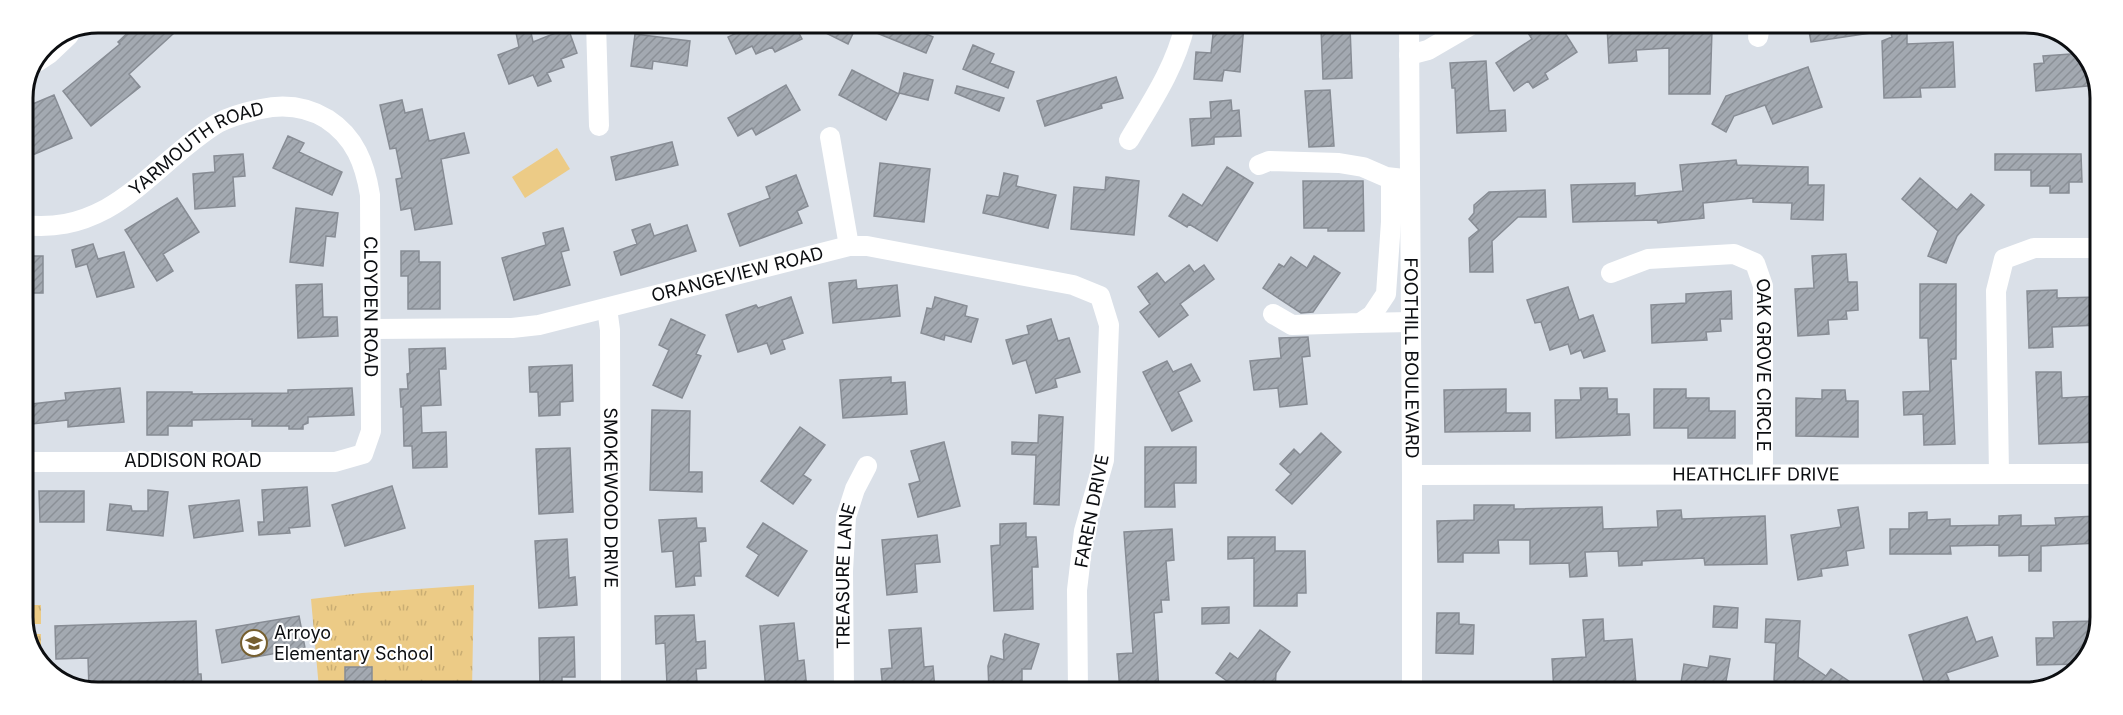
<svg xmlns="http://www.w3.org/2000/svg" width="2123" height="715" viewBox="0 0 2123 715" font-family="Inter,sans-serif">
<style>
.grass{fill:url(#grass-tufts)}
.garden{fill:#eccb86}
.building{fill:url(#building-hatch);stroke:#878c94;stroke-width:1.5}
.lines{fill:none;stroke-linecap:round;stroke-linejoin:round}
.minor{stroke:#fff;stroke-width:20}
.labels{text-anchor:middle;stroke-width:4.5;stroke-linejoin:round;paint-order:stroke}
.street-label{font-size:18px;fill:#0c0e11;stroke:#fff}
.poi-label{font-size:18px;fill:#0c0e11;stroke:#fff;text-anchor:start}
.rim{fill:none;stroke:#0c0e11;stroke-width:3}
</style>
<defs>
<pattern id="grass-tufts" width="24" height="20" patternUnits="userSpaceOnUse" patternTransform="scale(1.5)"><rect width="24" height="20" fill="#eccb86"/><path d="M3 7l-1-3M5 7V3M7 7l1-3M15 17l-1-3M17 17v-4M19 17l1-3" fill="none" stroke="#c9ad73"/></pattern>
<pattern id="building-hatch" width="6" height="6" patternUnits="userSpaceOnUse" patternTransform="scale(1.5)"><rect width="6" height="6" fill="#a3a9b1"/><path d="M-1 1l2-2M0 6l6-6M5 7l2-2" fill="none" stroke="#8b9097"/></pattern>
</defs>
<rect width="100%" height="100%" fill="#dae0e8"/>
<!-- grass -->
<path class="grass" d="M474,585L472,689H319L311,599L362,593Z
M23,605H41V624H35V629H25L23,622Z
M27,634H41V652H34Z"/>
<!-- garden -->
<path class="garden" d="M557,148L570,169L525,198L512,177Z"/>
<!-- building -->
<path class="building" d="M138,23H185L129,74L140,87L91,126L63,91L120,44L118,42Z
M514,23H529L533,42L568,28L577,53L561,59L564,67L547,73L551,81L538,86L533,75L509,84L498,55L519,47Z
M755,24H794L802,39L775,52L772,47L756,54L752,46L736,54L728,37Z
M808,24H922L919,31L933,37L926,53L857,25L848,44Z
M1214,25H1244L1240,72L1224,70L1222,81L1194,79L1196,52L1211,53Z
M1523,25H1560L1577,52L1545,73L1548,79L1533,88L1528,81L1514,91L1496,63L1532,39Z
M1607,26H1649V29L1712,30L1710,94H1669V48L1636,50L1637,61L1609,63Z
M1808,26H1869L1870,33L1811,42Z
M1889,26H1907V44L1953,42L1955,87L1920,88L1921,97L1884,98L1882,41L1892,37Z
M1350,27L1352,78L1323,79L1321,28Z
M635,34L690,41L687,66L653,61L652,69L631,66Z
M973,45L994,54L990,63L1014,72L1008,88L963,69Z
M2085,53L2097,85L2036,91L2034,64L2044,63L2043,56Z
M1486,61L1489,111L1505,110L1506,131L1457,133L1455,88H1452L1450,63Z
M1808,67L1822,107L1773,124L1765,105L1734,116L1726,132L1712,124L1726,96Z
M852,70L899,94L886,120L839,95Z
M904,73L933,80L928,100L899,93Z
M1116,77L1123,98L1101,104L1102,108L1045,126L1037,101Z
M786,85L800,110L756,135L752,128L738,136L728,118Z
M957,86L1004,98L999,111L955,93Z
M1330,90L1334,146L1309,147L1305,91Z
M54,95L72,138L23,159V121L33,117L28,106Z
M402,100L405,113L422,109L429,141L464,133L469,153L441,159L452,224L415,230L411,208L401,210L396,179L402,178L396,148L390,149L380,105Z
M1231,100L1232,111L1239,110L1241,136L1214,137V144L1192,146L1190,119L1211,118L1210,102Z
M288,136L304,143L299,152L342,172L332,195L273,168Z
M672,142L678,165L616,180L611,157Z
M243,154L245,176L233,177L235,206L195,209L193,174L215,172L214,156Z
M1995,154H2081L2082,182H2069V193H2050V186H2031V170H1995Z
M1736,160L1737,165L1808,167V185H1824L1823,220L1791,219L1792,203L1753,202V198L1703,203L1704,218L1658,223L1657,220L1573,222L1571,185L1635,183V196L1683,191L1680,165Z
M880,163L930,169L924,222L874,216Z
M1227,167L1253,183L1217,241L1189,224L1187,227L1169,216L1183,194L1202,206Z
M1004,173L1018,176L1016,186L1056,195L1048,228L983,213L987,195L999,197Z
M796,175L808,206L797,211L802,223L740,246L728,214L770,198L766,187Z
M1106,177L1139,181L1134,235L1071,229L1074,187L1105,190Z
M1920,178L1957,210L1971,194L1984,205L1957,236L1946,263L1928,256L1938,231L1902,199Z
M1303,181H1363L1364,231H1328V228H1304Z
M1545,190L1546,217H1518L1492,241L1493,272H1470L1469,238L1479,230L1469,219L1474,213V205L1489,192Z
M177,198L199,232L163,254L173,271L157,281L125,230Z
M296,208L338,213L335,237L326,236L323,266L290,262Z
M650,224L654,236L687,225L696,251L621,275L614,252L637,244L632,230Z
M563,228L569,250L561,252L570,285L514,300L502,258L546,245L543,233Z
M93,244L98,259L124,252L134,287L97,297L87,264L76,267L72,250Z
M401,251H419V262H440V309H408V276H401Z
M1846,254L1848,282H1857L1858,310L1846,311L1847,319L1828,320L1829,334L1798,336L1795,289L1814,288L1812,256Z
M23,256H43V293H23Z
M1314,256L1340,273L1313,312L1301,313L1263,288L1279,264L1284,267L1291,257L1307,268Z
M1189,265L1194,272L1204,265L1214,279L1180,304L1188,315L1159,337L1140,312L1150,304L1138,287L1157,273L1165,283Z
M856,280L857,289L897,285L900,316L833,323L829,283Z
M322,284L323,317H337L338,336L298,338L296,285Z
M1920,284H1956V359H1951L1955,444L1924,445L1923,414L1904,415L1903,392L1930,391L1928,338H1920Z
M1568,287L1579,320L1593,315L1605,351L1584,358L1581,350L1571,354L1568,344L1550,350L1541,322L1535,323L1527,300Z
M2057,290V298L2099,297V325L2052,327L2053,347L2029,348L2027,291Z
M1731,291L1732,319H1720L1721,331L1706,332L1707,340L1652,343L1651,305L1686,303V294Z
M791,297L803,333L782,340L785,349L771,354L767,343L738,352L726,315L756,305L758,308Z
M935,297L967,306L965,316L978,319L971,342L945,335L944,340L921,333L927,308L932,309Z
M671,319L705,335L696,354L701,356L682,398L653,385L669,350L659,345Z
M1051,319L1058,341L1069,338L1080,372L1055,379L1057,387L1036,393L1026,360L1013,364L1006,340L1029,334L1027,326Z
M1308,337L1310,356L1302,357L1307,404L1280,407L1278,388L1254,390L1250,361L1281,358L1279,338Z
M445,348L446,369H439L441,405L421,406L422,433L446,432L447,467L413,468L412,446H404L403,407H401L400,389H408L407,374L410,373L409,349Z
M1167,361L1173,372L1191,364L1200,381L1178,392L1192,421L1172,431L1143,372Z
M572,365L573,401L560,402V415L539,416L538,392H530L529,367Z
M2036,372H2061L2062,398L2097,396L2098,442L2039,444Z
M891,377V383L905,382L907,414L843,418L840,380Z
M120,388L124,422L68,427V420L23,425V405L66,400L65,393Z
M352,388L354,415L308,417V423L303,425V429H289V426H252V419L192,420V426H168V435H147V392H192V394L288,393V390Z
M1580,388H1607L1608,399H1617V414H1629L1630,435L1556,438L1555,400H1581Z
M1506,389V413H1530V431L1445,432L1444,390Z
M1654,389H1686V398H1709V411H1735V438H1688V428H1654Z
M1822,390H1845L1846,401H1858V437L1796,436V398L1822,399Z
M652,410L690,411L689,472H702V492L650,490Z
M1039,415L1063,417L1059,505L1034,504L1036,455L1012,454V442L1038,443Z
M800,427L825,445L803,475L811,480L793,504L761,481Z
M1321,433L1341,452L1292,504L1276,490L1291,474L1280,464L1294,449L1300,455Z
M944,442L960,506L918,517L909,484L920,481L911,451Z
M1145,447H1196V483H1174L1175,507H1145Z
M570,448L573,512L539,514L536,449Z
M392,486L405,528L345,546L332,505Z
M307,487L310,526L289,528L290,533L259,535L258,522H264L262,490Z
M148,490L168,492L163,536L107,530L110,504L131,506L132,511H148Z
M39,491H84V522H40Z
M239,500L243,531L194,538L189,506Z
M1474,505H1514V509L1602,507L1603,529L1658,527L1657,511L1681,510L1682,519L1765,516L1767,564L1705,565L1704,558L1642,561V565L1619,566L1618,551L1585,552L1587,576L1570,577L1569,563L1530,564V540H1498L1499,553H1463V562H1438L1437,521L1474,520Z
M1858,507L1864,548L1846,551L1848,565L1821,569L1822,576L1798,580L1791,535L1841,527L1838,510Z
M1927,512V520L1950,519V526L1999,525V516L2021,515V526L2056,525L2055,518L2097,516V543L2041,546V571H2029V555L1999,556V545L1950,546L1951,554H1890V529H1909V513Z
M696,518L697,528H705L706,541L699,542L701,576H694L695,585L676,587L673,551L662,552L659,520Z
M763,523L807,551L778,596L746,576L759,555L747,547Z
M1026,523V537H1036L1038,567H1032L1033,609L994,611L991,546L1000,545V524Z
M1172,529L1174,560L1166,561L1169,600H1161L1162,612L1154,613L1159,691H1120L1117,654L1133,653L1124,532Z
M937,535L940,562L915,564L917,592L887,595L882,540Z
M1228,537H1275V551H1305L1306,593H1297V606H1254V558L1228,559Z
M567,539L569,578L575,577L577,605L539,608L535,541Z
M1714,606L1738,608L1737,628L1713,627Z
M1229,607V623L1202,624V608Z
M1437,613H1459V624L1474,625L1473,654L1436,653Z
M694,615L696,642L705,641L706,668L696,669L697,682L667,684L665,643L656,644L655,616Z
M299,616L305,648L222,663L216,630Z
M1967,617L1976,642L1992,637L1998,656L1946,673L1949,680L1926,688L1909,635Z
M1603,619L1604,641L1632,639L1636,684L1588,687L1589,692H1554L1552,659L1586,657L1583,620Z
M1766,619L1800,621L1798,657L1826,676L1831,669L1865,692H1799L1792,687L1784,686L1774,680L1776,643L1765,642Z
M196,621L198,674H201L202,689H89L88,658L56,659L55,626Z
M2097,621V641L2080,664L2037,665L2036,638H2054L2053,622Z
M794,623L798,661L804,660L807,689L766,690L760,626Z
M921,628L924,667L933,666L935,690H883L881,669L892,668L889,630Z
M1260,630L1290,652L1276,673L1275,691H1226L1227,681L1216,673L1230,653L1238,659Z
M1005,634L1039,644L1031,669H1022V690H989L988,666L991,656L1004,660L1003,641Z
M574,637L575,677H562V687L540,688L539,638Z
M1710,656L1730,659L1724,692H1699L1680,689L1684,664L1708,668Z
M345,667H372V689H345Z"/>
<g class="lines">
<!-- minor -->
<g class="minor">
<path d="M596,23L599,126"/>
<path id="s1" d="M1409,25L1412,475V691"/>
<path d="M1758,37L1760,26"/>
<path d="M1409,55L1428,50L1471,25"/>
<path d="M37,62L49,54L69,35"/>
<path d="M830,137L849,246"/>
<path d="M1129,140C1151,103 1175,68 1185,25"/>
<path d="M1259,165L1269,161L1339,163L1363,167L1386,177L1404,179"/>
<path id="s2" d="M23,225C54,228 78,224 106,209C147,186 178,147 218,123C231,116 247,112 261,109C284,104 307,107 327,119C355,137 365,164 370,195L371,431L363,454L335,462H23"/>
<path id="s3" d="M1611,273L1648,259L1734,254L1755,263L1763,286V474"/>
<path id="s4" d="M607,308L610,330L611,690"/>
<path d="M1273,314L1292,325L1360,323L1372,315L1386,294L1391,222V178"/>
<path d="M1360,323L1411,322"/>
<path id="s5" d="M372,329L512,328L539,325L849,246H867L1073,285L1100,296L1109,325L1104,460L1084,531L1077,590L1078,691"/>
<path d="M1999,474L1996,291L2004,259L2034,248H2099"/>
<path id="s6" d="M1412,475L2098,474"/>
<path id="s7" d="M844,690L843,571L846,517L855,489L867,466"/>
</g>
</g>
<!-- icons -->
<defs>
<symbol id="school-ring" viewBox="-11 -11 22 22"><circle r="9.5" fill="#fff" stroke="#765f2f" stroke-width="1.5"/><path d="M0-5L7-2L0 1L-7-2ZM-4 1L0 2.5L4 1V4Q0 6-4 4Z" fill="#765f2f"/></symbol>
</defs>
<g fill-rule="evenodd">
<use href="#school-ring" x="239" y="628" width="30" height="30"/>
</g>
<g class="labels">
<!-- street labels -->
<g class="street-label">
<text dy="6" stroke="none"><textPath href="#s2" startOffset="196">YARMOUTH ROAD</textPath></text>
<text dy="6" stroke="none"><textPath href="#s5" startOffset="372">ORANGEVIEW ROAD</textPath></text>
<text dy="6" stroke="none"><textPath href="#s2" startOffset="543">CLOYDEN ROAD</textPath></text>
<text dy="6" stroke="none"><textPath href="#s1" startOffset="333">FOOTHILL BOULEVARD</textPath></text>
<text dy="6" stroke="none"><textPath href="#s3" startOffset="252">OAK GROVE CIRCLE</textPath></text>
<text x="193" y="467">ADDISON ROAD</text>
<text dy="6" stroke="none"><textPath href="#s6" startOffset="344">HEATHCLIFF DRIVE</textPath></text>
<text dy="6" stroke="none"><textPath href="#s4" startOffset="190">SMOKEWOOD DRIVE</textPath></text>
<text transform="translate(1092 511) rotate(-79)" y="6">FAREN DRIVE</text>
<text dy="6" stroke="none"><textPath href="#s7" startOffset="114">TREASURE LANE</textPath></text>
</g>
<!-- poi labels -->
<g class="poi-label">
<text x="274" y="639">Arroyo<tspan x="274" dy="21">Elementary School</tspan></text>
</g>
</g>
<!-- crop -->
<path d="M0 0H2123V715H0ZM98 33H2025A65 65 0 0 1 2090 98V617A65 65 0 0 1 2025 682H98A65 65 0 0 1 33 617V98A65 65 0 0 1 98 33Z" fill="#fff" fill-rule="evenodd"/>
<path class="rim" d="M98 33H2025A65 65 0 0 1 2090 98V617A65 65 0 0 1 2025 682H98A65 65 0 0 1 33 617V98A65 65 0 0 1 98 33Z"/>
</svg>
